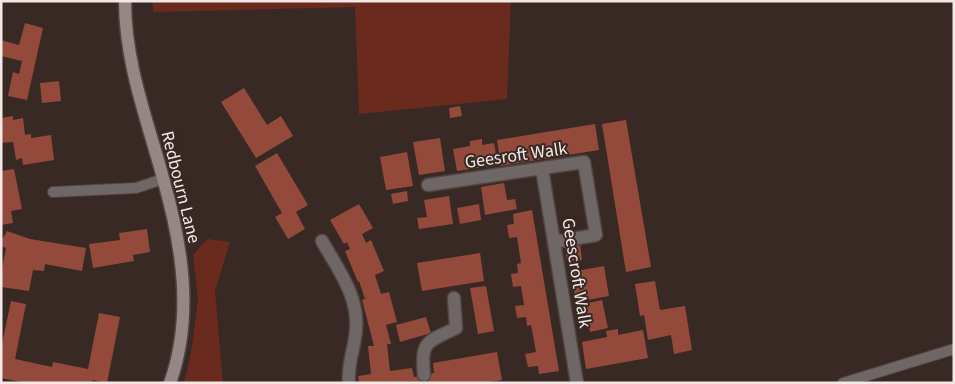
<svg xmlns="http://www.w3.org/2000/svg" width="955" height="384" viewBox="0 0 955 384" font-family="'Source Sans 3',sans-serif">
<style>
.green{fill:#6a2b1e}
.building{fill:#934a3b}
.lines{fill:none;stroke-linecap:round;stroke-linejoin:round}
.service-casing{stroke:#524440;stroke-width:12}
.minor-casing{stroke:#524440;stroke-width:15}
.secondary-casing{stroke:#524440;stroke-width:15}
.service{stroke:#6f6765;stroke-width:10}
.minor{stroke:#6f6765;stroke-width:12}
.secondary{stroke:#948784;stroke-width:12}
.labels{text-anchor:middle;stroke-width:4;stroke-linejoin:round;paint-order:stroke}
.street-label{font-size:18px;fill:#f2e8e5;stroke:#382925}
</style>
<rect width="100%" height="100%" fill="#382925"/>
<!-- green -->
<path class="green" d="M153,1H511L507,99L359,114L355,7L153,12Z
M207,239L230,242L215,291L223,383H184L191,353L198,299L193,255Z"/>
<!-- building -->
<path class="building" d="M25,23L43,28L27,100L8,96L13,72L19,74L22,61L1,56V40L19,45Z
M59,81L61,101L42,103L40,83Z
M244,88L267,125L281,116L293,136L256,158L221,102Z
M460,106L462,116L450,118L449,108Z
M13,116V120L23,118L25,135L31,134V138L51,135L54,160L23,165L22,158L16,160L13,142L1,143V118Z
M626,120L651,267L626,272L602,124Z
M595,124L599,150L501,166L497,140Z
M440,138L445,171L419,175L413,142Z
M482,139V145L494,143L498,165L457,171L453,149L470,146V141Z
M407,152L413,186L386,190L380,157Z
M277,153L308,205L296,212L305,229L288,239L275,217L282,213L255,166Z
M14,169L22,209L11,211L13,223L1,225V171Z
M504,183L507,200L515,199L517,209L485,215L481,187Z
M407,191L408,201L393,204L391,194Z
M449,196L453,224L419,229L417,218L427,217L424,200Z
M359,204L373,228L362,234L366,243L371,240L384,271L375,275L381,294L389,292L397,322L386,325L391,344H387L390,371L412,368L414,377L434,373L433,363L497,352L502,380L484,383H359L358,376L371,374L368,346H374L362,300L365,299L359,281L358,282L345,251L350,249L347,242L344,244L330,220Z
M479,204L481,220L460,224L457,208Z
M532,210L559,371L539,374L538,366L528,367L525,354L536,352L531,325L527,326L526,317L517,318L515,306L524,305L521,286L513,287L511,274L518,273L517,264L521,263L517,237L509,238L507,225L514,224L513,214Z
M147,229L150,252L133,255L134,261L93,268L89,244L120,240L119,233Z
M7,231L30,239L86,248L82,271L45,264L44,271L33,270L29,291L1,287V273L6,248L1,246V237L3,238Z
M580,244L582,260L567,262L565,246Z
M480,253L484,281L422,291L417,263Z
M604,266L609,296L576,302L571,272Z
M655,281L660,310L685,306L692,350L674,354L671,335L648,340L644,315L640,316L635,284Z
M486,286L494,331L478,334L470,288Z
M602,300L608,328L590,332L584,304Z
M11,301L26,304L15,359L52,367L53,362L88,369L99,313L120,317L107,383L93,380L92,383H26L1,378V349Z
M426,317L431,333L400,342L396,325Z
M618,329V335L643,330L648,358L586,369L582,342L607,337L606,331Z"/>
<g class="lines">
<defs>
<path id="service" d="M53,192L136,188L163,179
M843,383L954,349"/>
<path id="minor" d="M542,169L577,383
M428,185L584,162L596,235L555,242
M322,241C337,268 359,296 356,329C355,348 347,364 349,383
M424,375C420,340 428,342 456,328L454,298"/>
<path id="secondary" d="M125,1C125,63 147,119 163,178C182,245 194,315 170,383"/>
</defs>
<!-- service casing -->
<use href="#service" class="service-casing"/>
<!-- minor casing -->
<use href="#minor" class="minor-casing"/>
<!-- secondary casing -->
<use href="#secondary" class="secondary-casing"/>
<!-- service -->
<use href="#service" class="service"/>
<!-- minor -->
<use href="#minor" class="minor"/>
<!-- secondary -->
<use href="#secondary" class="secondary"/>
</g>
<g class="labels">
<!-- street labels -->
<g class="street-label">
<text transform="translate(516 155) rotate(-8)" y="6">Geesroft Walk</text>
<text transform="translate(181 187) rotate(76)" y="6">Redbourn Lane</text>
<text transform="translate(577 273) rotate(81)" y="6">Geescroft Walk</text>
</g>
</g>
<!-- border -->
<rect width="955" height="384" fill="none" stroke="#f2e8e5" stroke-width="5"/>
</svg>
